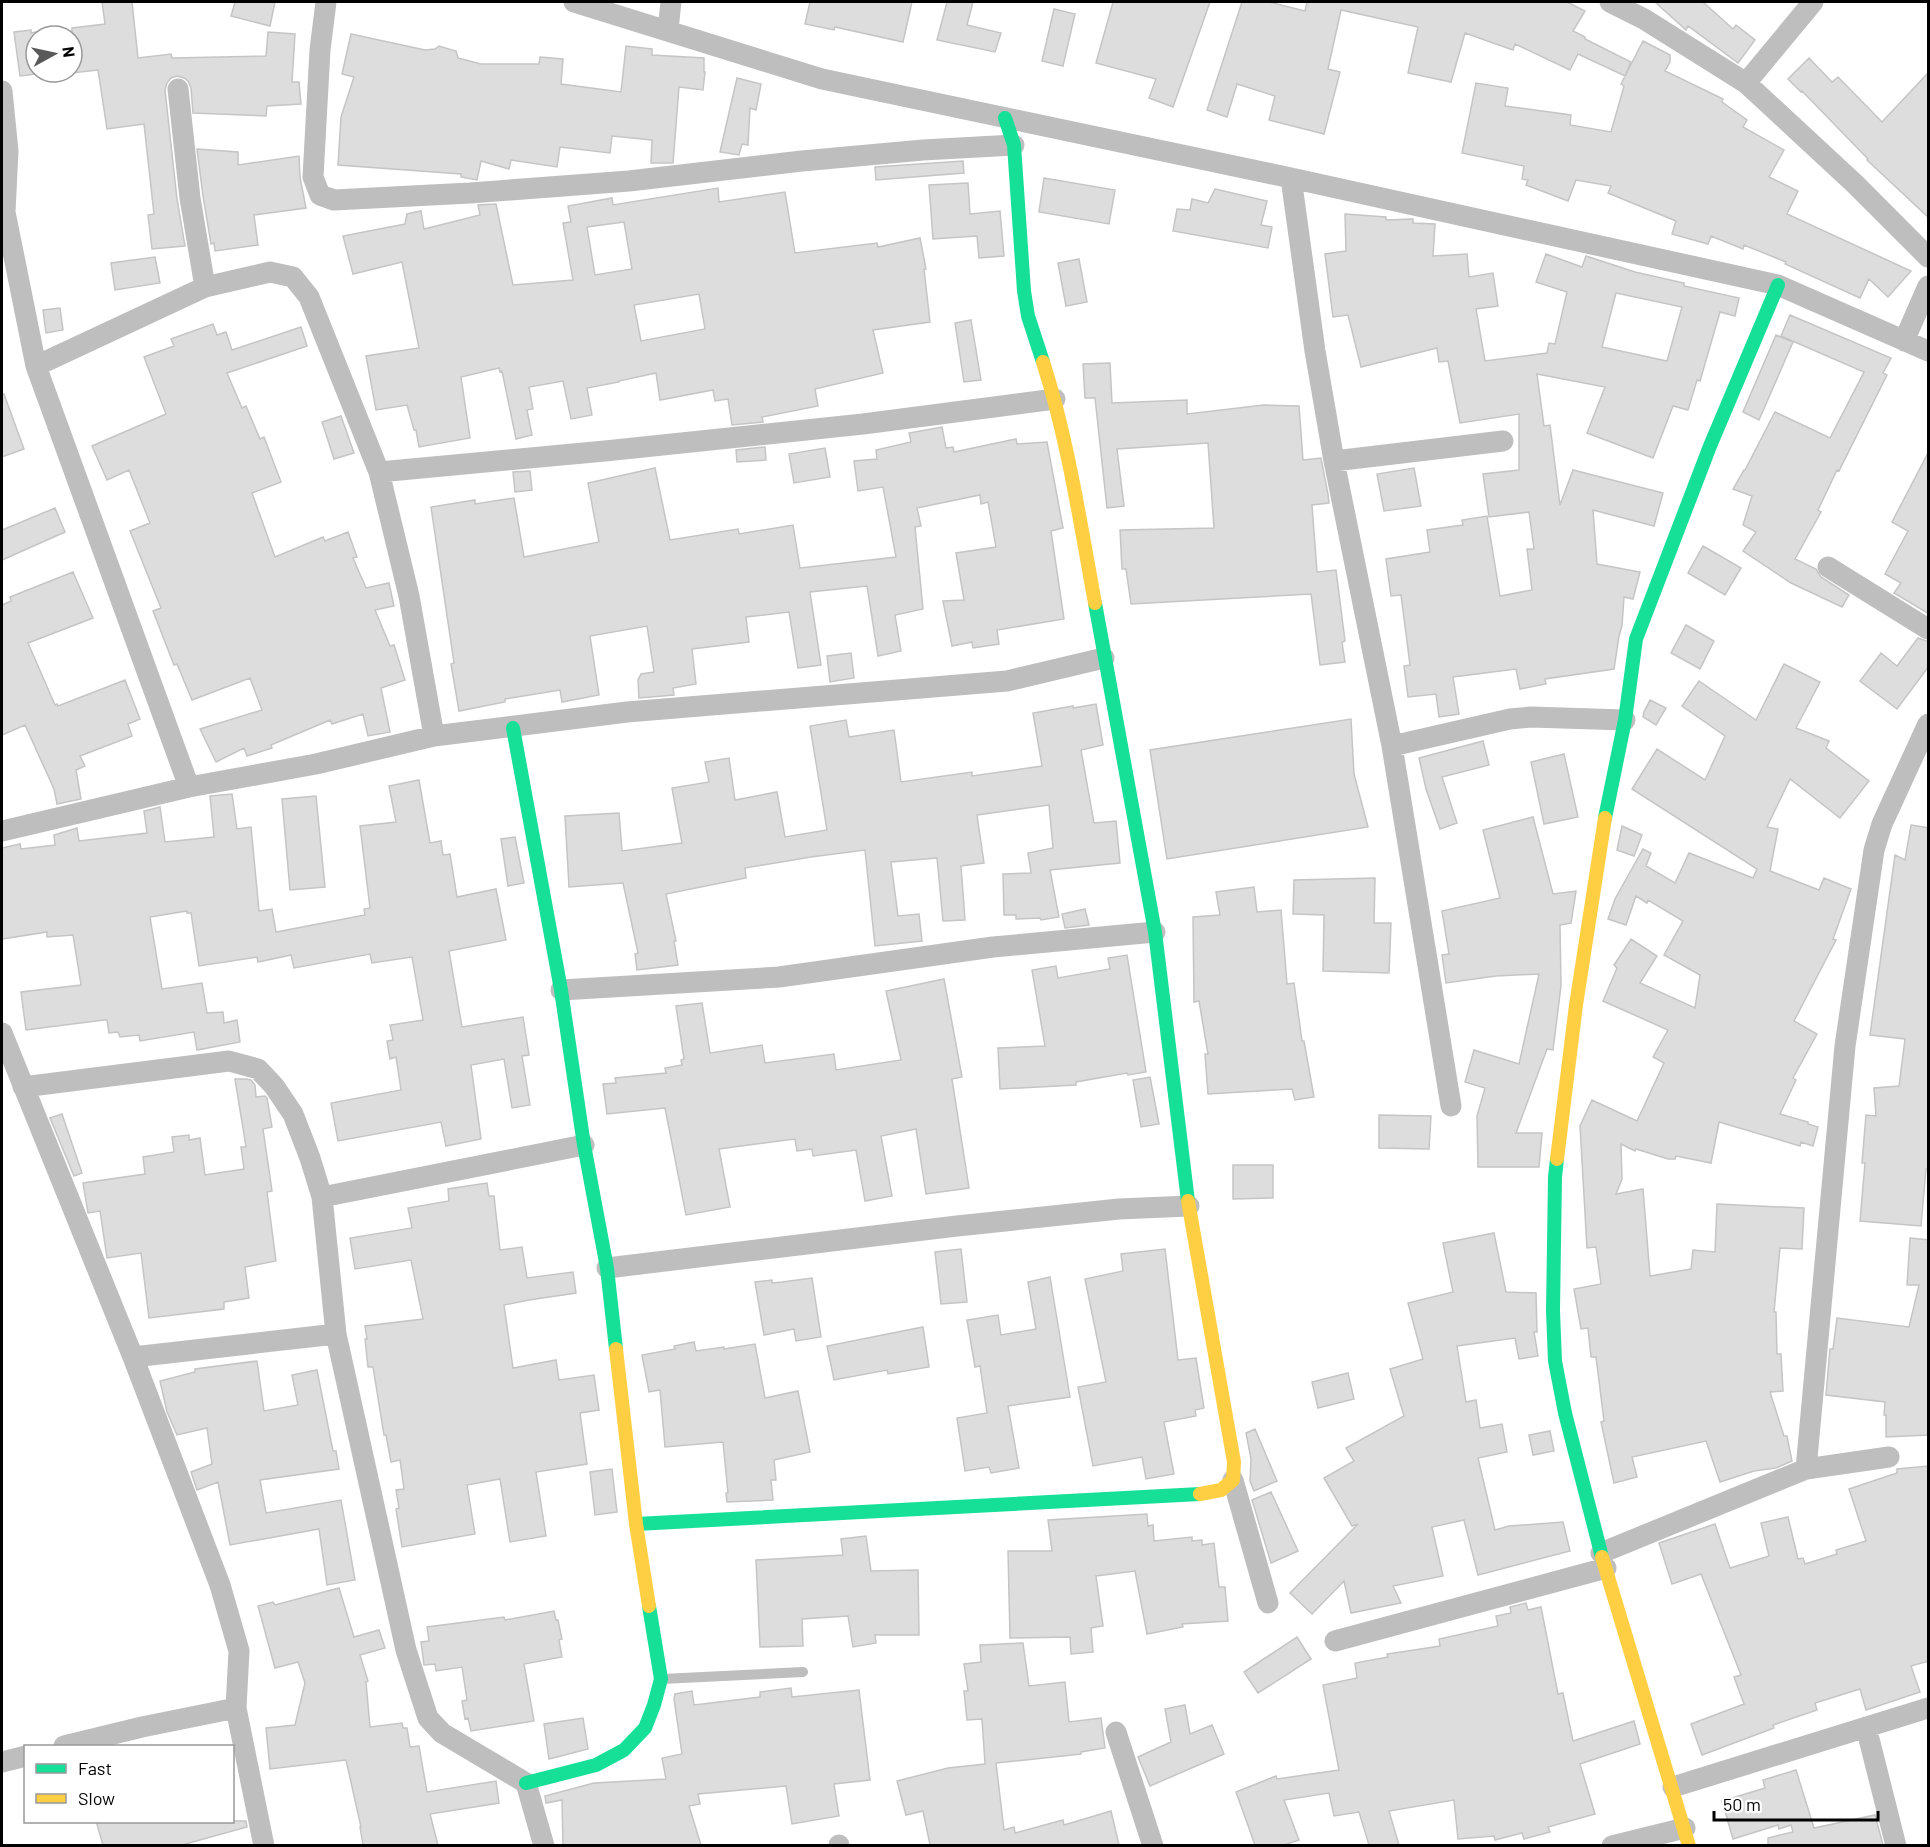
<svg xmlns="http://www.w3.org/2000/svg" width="1930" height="1847" viewBox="0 0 1930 1847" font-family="Barlow,sans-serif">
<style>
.building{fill:#ddd;stroke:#c5c5c5;stroke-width:1.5;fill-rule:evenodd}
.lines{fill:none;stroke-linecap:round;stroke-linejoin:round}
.lane{stroke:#bebebe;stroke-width:10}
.street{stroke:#bebebe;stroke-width:21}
.fast{stroke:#16e098;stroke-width:14}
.slow{stroke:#ffcf43;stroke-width:14}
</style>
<rect width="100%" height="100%" fill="#fff"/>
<!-- building -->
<path class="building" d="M102,2H132L138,58L171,54L172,58L266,56L268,32L295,34L292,82H299L301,104L267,106L266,116L193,113L191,88L188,81L184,78L177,76L171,78L167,83L165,90L177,199L185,246L152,249L148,215L154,214L144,124L107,129L98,70L72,73V28L105,24Z
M235,2H275L270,26L231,16Z
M810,2H912L903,42L835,27L834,30L805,24Z
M947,2H973L967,25L1001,33L995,52L937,40Z
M1113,2H1210L1173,107L1149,98L1156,79L1096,63Z
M1242,2H1269L1305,11L1307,2H1567L1585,11L1573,31L1585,37V39L1631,62L1625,76L1578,54L1570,70L1515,44L1513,50L1465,33L1451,82L1408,73L1418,27L1341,10L1328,69L1340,72L1324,134L1269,120L1275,96L1237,84L1227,117L1207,110Z
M1655,2H1703L1733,29L1736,25L1755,40L1738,63L1688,26L1686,30Z
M1054,9L1075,14L1063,66L1042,61Z
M31,30V33L36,32V74L20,76L14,32Z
M351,34L425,50L435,49L439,46L456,51L458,58L481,64H539L540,57L563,59L561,84L621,92L626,46L652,49V55L704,58V72H705L703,90L679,87L673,163H651L652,140L612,136L610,153L560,147L557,167L511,160L509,169L481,161L477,180L461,177V174L338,165L341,117L354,77L342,74Z
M1643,41L1670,55V62L1665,71L1723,99L1722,102L1747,120L1743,127L1784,150L1769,177L1798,191L1787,214L1911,271L1888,297L1869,279L1860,298L1785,264L1786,262L1744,245L1743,249L1711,236L1708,244L1672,234L1676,221L1608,193L1611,186L1576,180L1568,201L1526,185L1528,180L1522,179L1524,166L1462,153L1476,83L1508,88L1505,106L1571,115L1570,125L1611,132L1624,86L1621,84Z
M1809,58L1832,82L1838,77L1882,122L1929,72V218L1867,160L1868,159L1802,91L1801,92L1788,79Z
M737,78L761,84L756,110L750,108L748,145L742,144L739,155L720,152Z
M197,149L238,152V165L299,156L300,177L306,208L254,215L258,245L215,251L214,243L211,244L203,196Z
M963,161L964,173L876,180L875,167Z
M1044,178L1115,190L1109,224L1039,212Z
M968,183L970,214L1000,211L1004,256L979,258L977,236L933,239L929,185Z
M718,188L719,202L785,192L795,253L877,243L878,247L920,238L926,269H924L930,322L873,330L883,373L815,389L818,406L762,417L763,422L732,425L728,399L715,401L713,390L660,400L656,373L619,381V382L587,388L592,415L571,419L563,381L529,387L533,409L527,410L532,435L516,439L502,371L500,372L499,368L461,377L470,438L419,447L416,430H414L407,405L376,410L366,356L419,348L402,262L353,274L343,236L405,224L407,214L421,211L424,229L480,215L478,205L496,204L513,285L573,280L563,223L571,222L568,206L612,198L613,205ZM624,222L632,269L595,275L587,227ZM699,294L705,329L641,341L634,305Z
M1215,189L1267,201L1261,225L1272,227L1268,248L1173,231L1177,209L1190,210L1192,199L1208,203Z
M1345,214L1386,217V220L1413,219V223L1435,224L1433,256L1467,254L1469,277L1493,273L1498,306L1476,309L1485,361L1547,353L1549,343L1555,344L1567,292L1536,282L1546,254L1582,267L1586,256L1635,272L1684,283V286L1739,298L1735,316L1720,312L1700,381L1697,380L1688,410L1673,406L1653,458L1587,433L1605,387L1537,374L1544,426L1550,425L1560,505L1573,470L1663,493L1654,526L1593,510L1597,564L1640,572L1633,599L1624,597L1622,626L1619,636L1614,669L1545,679L1546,684L1520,689L1516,669L1453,677L1459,714L1439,717L1436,694L1408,697L1404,666L1410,665L1401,595L1391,596L1386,559L1430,552L1427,530L1463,525L1462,520L1487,516L1500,596L1532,590L1527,549H1534L1529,512L1489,517L1483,474L1519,470V414L1460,423L1448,361L1439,362L1437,348L1361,367L1348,315L1333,317L1325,254L1346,251ZM1616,293L1682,307L1667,361L1602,347Z
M155,257L160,283L115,290L111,263Z
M1079,259L1087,302L1066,306L1058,263Z
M60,308L63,330L46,333L43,310Z
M1790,315L1891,358L1883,373L1887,375L1839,471L1837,470L1818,510L1821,512L1795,559L1816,569L1821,577L1849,595L1842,607L1791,583L1743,551L1756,532L1743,525L1752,496L1733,489L1744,470H1745L1775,412L1830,438L1864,372L1781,336Z
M971,320L981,380L964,382L955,323Z
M213,324L217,335L226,332L232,350L301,327L307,346L227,373L242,408L246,406L260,439L264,437L281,482L252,493L275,557L323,537L325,541L348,532L357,557L353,558L366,588L389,583L394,606L375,610L390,646L394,645L405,680L381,688L390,732L368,736L363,714L332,724L330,720L271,745L272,748L247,756L244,748L216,762L200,729L262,710L250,678L192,700L177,664L174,665L153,611L161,608L130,531L150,523L129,470L107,480L92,446L166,414L144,357L174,346L171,339Z
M1776,335L1793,342L1759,420L1743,412Z
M1110,363L1112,403L1187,400V414L1264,405L1299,406L1303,460L1321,458L1328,494L1329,503L1312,505L1317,572L1336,570L1345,641L1342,642L1345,662L1320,665L1311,594L1131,604L1126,569H1122L1120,530L1214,528L1208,443L1117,449L1124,506L1107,508L1095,398H1085L1083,364Z
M4,394L24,449L2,457V395Z
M341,416L354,453L334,459L322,422Z
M942,427L946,448L953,447L954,452L1016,439L1017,444L1047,442L1063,528L1051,531L1064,619L997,630L999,644L973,648L972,642L952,646L943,601L964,600L956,553L996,547L988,502L981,504L980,495L917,508L921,526L915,527L923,609L895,615L901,651L878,656L867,586L810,592L821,665L798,668L789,612L746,617L749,642L692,649L696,684L673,688L674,695L639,698L638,680L641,674L654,672L647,626L590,636L599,695L562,702L560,690L505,699V702L459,711L451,664L454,663L431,507L475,500V504L514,498L524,557L599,542L588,483L655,468L670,540L738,529L739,534L793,525L800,568L896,557L883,487L858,491L854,461L877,459L876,450L911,442L909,433Z
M765,447L766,460L737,462L736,450Z
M825,448L830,477L794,483L789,454Z
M1929,451V614L1894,593L1901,583L1885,574L1908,531L1892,522Z
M1414,468L1421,506L1384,511L1377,474Z
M530,471L532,490L515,492L513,472Z
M55,508L65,532L2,560V530Z
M1703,546L1741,568L1725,595L1688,573Z
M73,572L93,618L28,643L55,705L57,704L58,706L125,680L140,719L128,724L132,736L80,756L85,766L76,770L81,799L57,804L54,789L25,725L2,735V605L11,601L10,597Z
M1686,625L1714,641L1700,669L1671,653Z
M1918,638L1929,642V666L1897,709L1860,681L1881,653L1897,666Z
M851,653L854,678L830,682L827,656Z
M1784,664L1820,682L1796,728L1829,741L1826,748L1869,781L1840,818L1790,779L1767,827L1778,829L1770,871L1819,890L1824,878L1851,889L1833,939L1836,940L1794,1021L1817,1034L1793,1078L1796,1080L1780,1114L1808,1122V1124L1818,1127L1813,1146L1801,1142L1800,1146L1719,1122L1711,1163L1676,1156L1675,1159H1668L1636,1149L1635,1151L1621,1144L1622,1179L1616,1194L1643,1189L1650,1276L1691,1269L1693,1250L1715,1252L1717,1204L1804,1208L1802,1249L1780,1248L1774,1312H1776L1777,1354H1781L1783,1391L1770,1392L1784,1436H1787L1792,1461L1776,1468L1754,1471L1720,1482L1706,1441L1632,1457L1637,1477L1614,1483L1601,1422L1604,1421L1596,1357H1591L1588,1328L1581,1329L1574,1289L1601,1284L1596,1247L1587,1248L1580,1126L1592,1100L1637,1121L1664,1063L1653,1057L1668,1030L1603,1001L1617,968L1614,965L1631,939L1657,956L1640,983L1695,1008L1700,975L1664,955L1683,921L1648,900L1647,903L1636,896L1626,925L1608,919L1615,899L1643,849L1651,853L1646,866L1675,883L1689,853L1753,878L1757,869L1632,789L1657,749L1705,780L1725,736L1682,706L1699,681L1756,720Z
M1650,700L1666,708L1656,725L1643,717L1644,712Z
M1096,704L1103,745L1081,750L1094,823L1116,821L1120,863L1050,870L1059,917L1041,920L1040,918L1016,919V915H1004L1003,874L1031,873L1028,853L1053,848L1049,805L977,815L984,863L961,866L965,920L943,921L937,858L891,862L898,916L919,914L922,941L875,946L865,850L811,857L745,868L746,878L666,894L676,941H674L678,965L637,970L635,954L638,953L623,883L569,887L565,816L619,813L622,851L682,843L672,788L709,782L705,762L729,758L735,800L777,792L785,837L827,830L810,726L846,720L849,737L894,730L901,782L972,772V776L1042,766L1033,713L1073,706V708Z
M1351,719L1354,774L1368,827L1167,859L1150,750Z
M1483,741L1489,765L1442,777L1457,823L1440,829L1426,789L1419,758Z
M1564,754L1578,817L1544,824L1531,762Z
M419,780L430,843L441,841L443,855L450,854L457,897L496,889L506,940L449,951L462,1027L523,1017L529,1055L522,1056L530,1105L512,1108L504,1059L471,1065L481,1139L446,1146L441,1122L338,1141L331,1103L401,1090L396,1057L390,1059L387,1041L393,1040L390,1025L423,1020L412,957L372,963L370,954L294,968L291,955L258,962L257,957L199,966L191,913H187V911L150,917L162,989L202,983L207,1013L223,1012L224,1023L237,1020L240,1042L197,1050L194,1032L140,1041L139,1035L120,1037L118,1032L109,1033L107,1020H104L26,1030L21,992L81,985L73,935L47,937V932L2,939V848L20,844L21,849L55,845L54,835L77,828L79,841L147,833L144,811L160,807L165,842L214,837L210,796L232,794L237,829L251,827L259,911L272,909L276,932L365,915L364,909L370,908L360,826L396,822L389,786Z
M316,796L325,887L290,890L282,799Z
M1533,817L1553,894L1576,891L1571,923L1560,925L1561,986L1553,1050L1547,1049L1516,1133H1542L1539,1167H1478L1477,1116L1485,1088L1465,1082L1474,1050L1519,1064L1539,974L1496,976L1446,983L1442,955L1449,954L1442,911L1500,898L1483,830Z
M1911,825L1929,828V1169H1926L1921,1226L1860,1221L1865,1163H1862L1866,1115L1876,1116L1874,1088L1899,1086L1905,1039L1870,1035L1895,855L1905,860Z
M1622,826L1642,835L1634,856L1617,850Z
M515,837L524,883L508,886L501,839Z
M1375,878L1374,923H1391L1389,973L1323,971L1324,915L1293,914L1294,880Z
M1254,887L1257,912L1281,910L1287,984L1294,983L1302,1041H1304L1314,1097L1295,1100L1292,1089L1208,1094L1205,1054H1208L1199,1001L1194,1002L1193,917L1220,915L1216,892Z
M1085,909L1089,925L1065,928L1062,914Z
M1127,955L1146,1072L1128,1075L1127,1073L1076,1082V1085L1000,1089L998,1048L1045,1046L1032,970L1056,966L1058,978L1110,969L1108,958Z
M944,979L962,1077L952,1079L969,1188L926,1194L916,1129L881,1136L892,1196L865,1201L856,1150L813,1156L812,1149L797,1151L795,1139L719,1149L730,1207L686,1215L665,1108L607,1114L603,1084L616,1083L615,1078L666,1073L665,1068L682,1065L681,1060L684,1059L676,1006L702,1003L710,1053L762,1045L765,1063L834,1054L836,1070L901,1060L886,991Z
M1150,1077L1159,1124L1141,1127L1133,1080Z
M235,1079H245L251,1080L255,1085L256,1097L265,1096L267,1098L272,1127L263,1129L272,1191L267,1192L276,1261L245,1267L249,1298L224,1302V1309L149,1318L141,1253L107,1258L100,1211L88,1213L83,1183L145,1174L143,1157L174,1152L172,1137L189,1135V1140L200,1138L205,1175L244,1169L241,1147H246Z
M62,1114L82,1173L74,1176L50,1118Z
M1379,1115L1431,1116L1429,1149L1379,1148Z
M1233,1165H1273V1198L1233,1199Z
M487,1183L489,1196H494L500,1250L522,1247L527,1278L573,1272L576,1293L529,1300L504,1305L513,1368L556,1360L559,1380L594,1375L599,1410L580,1413L587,1464L536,1472L546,1536L510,1542L500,1479L467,1485L475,1534L402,1547L396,1509L399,1508L396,1490L404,1489L400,1460L391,1462L386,1435H384L373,1367H368L365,1339H367L365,1326L423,1319L411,1260L355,1269L350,1238L412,1228L408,1208L449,1201L448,1189Z
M1494,1233L1506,1292L1536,1293L1537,1332H1534L1538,1356L1519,1359L1515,1338L1457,1346L1466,1402L1476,1400L1480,1428L1502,1424L1507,1452L1478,1458L1495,1530L1509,1526L1563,1522L1570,1551L1478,1575L1464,1520L1432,1527L1443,1576L1393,1586L1401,1603L1351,1613L1344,1581L1312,1614L1290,1593L1358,1524L1352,1526L1324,1478L1354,1461L1346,1448L1404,1416L1390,1369L1423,1359L1408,1303L1453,1292L1443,1243Z
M1910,1238L1929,1240V1435L1886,1437V1415H1884L1885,1402L1826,1395L1830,1349H1833L1837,1318L1909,1327L1919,1285H1907Z
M961,1249L967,1302L941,1304L935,1252Z
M1165,1249L1178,1360L1196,1358L1204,1408L1195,1410L1196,1416L1164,1422L1174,1474L1146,1479L1142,1457L1093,1466L1078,1387L1106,1382L1085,1279L1123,1271L1121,1254Z
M1050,1277L1070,1397L1008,1406L1019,1468L991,1473L989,1467L965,1471L957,1418L987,1413L980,1366L975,1367L967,1320L998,1315L1001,1335L1036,1329L1028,1282Z
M812,1278L821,1337L796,1341L794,1329L764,1335L755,1282L772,1280V1283L782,1282Z
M923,1327L929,1367L888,1374L887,1370L834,1380L827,1346Z
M694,1342L696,1351L724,1347V1349L755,1344L765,1398L798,1391L810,1452L774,1460L776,1480H771L773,1500L727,1502L726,1493H728L723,1442L665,1447L660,1390L649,1392L642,1355L675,1349L674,1346Z
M257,1361L264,1411L298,1405L292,1375L317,1370L333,1451H336L339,1469L260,1480L266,1513L341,1500L355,1580L327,1585L319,1529L230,1545L218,1482L197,1490L191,1472L212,1464L207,1428L177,1435L167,1412L160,1381L195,1372V1369Z
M1348,1373L1354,1399L1318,1408L1312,1382Z
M1255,1429L1277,1481L1254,1491L1250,1481L1251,1459L1246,1433Z
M1550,1431L1554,1451L1533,1455L1529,1435Z
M1929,1466V1661L1911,1666L1920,1692L1866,1710L1860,1689L1815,1703L1817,1710L1773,1725L1774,1728L1702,1755L1691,1724L1744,1704L1734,1677L1741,1675L1701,1574L1672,1584L1659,1543L1715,1524L1730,1568L1769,1556L1761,1523L1788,1517L1798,1559L1803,1558L1805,1564L1837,1554L1836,1550L1866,1541L1849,1489L1897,1473V1469Z
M612,1469L617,1512L595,1515L590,1472Z
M1271,1492L1298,1551L1271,1563L1252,1500Z
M1147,1514L1148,1526L1153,1525L1154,1541L1192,1537V1541L1202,1540V1545L1214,1543L1219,1587H1225L1228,1621L1182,1624L1183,1627L1147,1634L1135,1571L1096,1576L1103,1626L1091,1628L1093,1652L1071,1654L1070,1637L1010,1638L1008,1551H1052L1048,1520Z
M866,1536L871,1571L918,1570L919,1635H875L876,1643L853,1647L848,1616L802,1619L803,1646L760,1647L756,1560L843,1555L841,1539Z
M339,1588L354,1637L379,1630L385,1648L360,1655L368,1681L366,1682L370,1727L402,1723L403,1728H407L410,1747L419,1746L427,1792L496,1781L499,1803L430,1814L438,1845H363L360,1827H361L346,1760L270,1769L266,1728L295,1725L305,1683L298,1662L275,1668L258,1606L273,1602L275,1605Z
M1526,1603L1528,1610L1541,1607L1558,1694L1563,1693L1573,1741L1634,1721L1640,1744L1580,1764L1595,1814L1548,1827L1550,1832L1524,1839L1522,1833L1495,1840L1494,1836L1458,1839L1454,1800L1389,1811L1399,1845H1369L1359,1812L1334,1816L1329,1793L1284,1800L1299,1840L1284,1845H1255L1236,1792L1276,1776L1277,1779L1339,1770L1323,1685L1357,1678L1355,1663L1388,1657L1387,1654L1440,1646L1439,1639L1498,1626L1496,1616L1511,1613L1510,1607Z
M554,1611L556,1620H558L562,1639L559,1640L562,1657L524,1664L534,1721L471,1731L468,1718L465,1719L462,1701L467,1700L462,1667L436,1671L435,1664L424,1665L421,1642L429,1641L427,1627L504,1617L505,1620Z
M1297,1637L1311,1659L1258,1693L1244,1672Z
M1023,1643L1029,1686L1065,1682L1069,1722L1101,1718L1105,1748L1081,1752V1754L996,1763L1004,1830L1014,1827L1015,1833L1063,1820L1064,1825L1111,1811L1119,1845H930L923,1811L906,1815L897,1781L948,1768L985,1764L982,1719L967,1720L964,1691H968L964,1664L981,1662L980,1645Z
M791,1688L792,1697L859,1690L870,1780L834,1784L839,1816L792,1824L786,1786L698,1794L700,1804L689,1806L701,1845H563L562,1800L546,1803L545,1796L594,1783L666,1779L662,1758L682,1754L674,1699L675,1694L692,1691L694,1705L760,1697V1692Z
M1185,1705L1190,1734L1212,1725L1224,1754L1150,1786L1138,1757L1171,1742L1165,1709Z
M583,1718L588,1749L549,1759L544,1724Z
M1796,1770L1814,1828L1875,1815L1883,1845H1768V1838L1793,1832L1791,1825L1779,1829L1778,1825L1733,1839L1722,1801L1765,1788L1763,1780Z
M96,1821H246L247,1827L182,1845H103Z"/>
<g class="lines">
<!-- lane -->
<path class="lane" d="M662,1679L803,1672"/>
<!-- street -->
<path class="street" d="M326,2L320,50L313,177L320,195L334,200L470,193L629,181L802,161L923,150L1014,145
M574,2L822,79L1291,178L1778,285L1928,351
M1610,2L1644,19L1746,83L1855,184L1928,257
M668,30L671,2
M1746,83L1813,2
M178,89L190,198L205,287
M2,91L8,151L5,212L36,366L189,787
M1291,178L1315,351L1334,461L1392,746L1451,1106
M1904,341L1928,286
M36,366L205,287L270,272L293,277L309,297L379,472L409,596L434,736
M1334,461L1503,441
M379,472L605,451L863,424L1055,399
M1828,567L1928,629
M1392,746L1510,719L1531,717L1625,720
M2,831L189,787L316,764L434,736L627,712L1007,681L1104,658
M561,990L779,977L993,947L1155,932
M2,1033L133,1357L220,1585L239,1651L236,1708L264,1846
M23,1087L229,1061L258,1069L274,1086L293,1114L310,1158L322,1197L336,1334L406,1650L428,1718L442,1733L526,1783L544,1846
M322,1197L584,1145
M607,1268L957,1226L1119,1209L1189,1206
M133,1357L336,1334
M1806,1469L1845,1046L1874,850L1882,824L1928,724
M1233,1480L1268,1603
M1601,1553L1806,1469L1889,1457
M1335,1641L1606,1568
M1866,1727L1896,1846
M1116,1732L1153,1846
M64,1746L142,1727L236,1708
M2,1762L26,1756
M1673,1787L1928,1708
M839,1845V1846
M1612,1846L1685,1828"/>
<!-- fast -->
<path class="fast" d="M1005,118L1014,145L1024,291L1028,316L1043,362
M1095,603L1155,932L1188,1201
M513,728L561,990L584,1145L607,1268L616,1349
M1605,818L1625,720L1636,639L1710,446L1778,285
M1557,1159L1555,1177L1553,1311L1555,1361L1565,1413L1602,1557
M636,1524L1200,1494
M526,1783L596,1765L624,1750L645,1728L654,1705L661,1679L649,1606"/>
<!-- slow -->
<path class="slow" d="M1043,362C1068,440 1080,522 1095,603
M1557,1159L1576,1005L1605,818
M1188,1201L1234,1462L1233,1480L1221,1490L1200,1494
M616,1349L636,1524L649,1606
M1602,1557L1689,1846"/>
</g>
<!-- border -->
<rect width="1930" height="1847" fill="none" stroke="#000000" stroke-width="6"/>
<!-- legend -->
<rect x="24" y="1745" width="210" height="78" fill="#ffffff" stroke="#999999" stroke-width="1.5"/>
<rect x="36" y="1764" width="30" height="9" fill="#16e098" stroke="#999999" stroke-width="1.5"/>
<text x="78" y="1775" font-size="18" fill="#000000">Fast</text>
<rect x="36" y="1794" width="30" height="9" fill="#ffcf43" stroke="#999999" stroke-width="1.5"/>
<text x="78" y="1805" font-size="18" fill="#000000">Slow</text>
<!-- north arrow -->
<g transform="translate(54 54) rotate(82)"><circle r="28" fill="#ffffff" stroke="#999999" stroke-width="1.5"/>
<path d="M0-4.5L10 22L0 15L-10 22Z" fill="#595959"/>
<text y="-9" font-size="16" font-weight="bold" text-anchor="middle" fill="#000000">N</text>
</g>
<!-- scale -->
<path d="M1714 1811v9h164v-9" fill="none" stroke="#000000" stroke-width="3"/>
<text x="1723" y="1811" font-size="18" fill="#000000" stroke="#ffffff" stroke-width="4.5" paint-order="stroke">50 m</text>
</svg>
